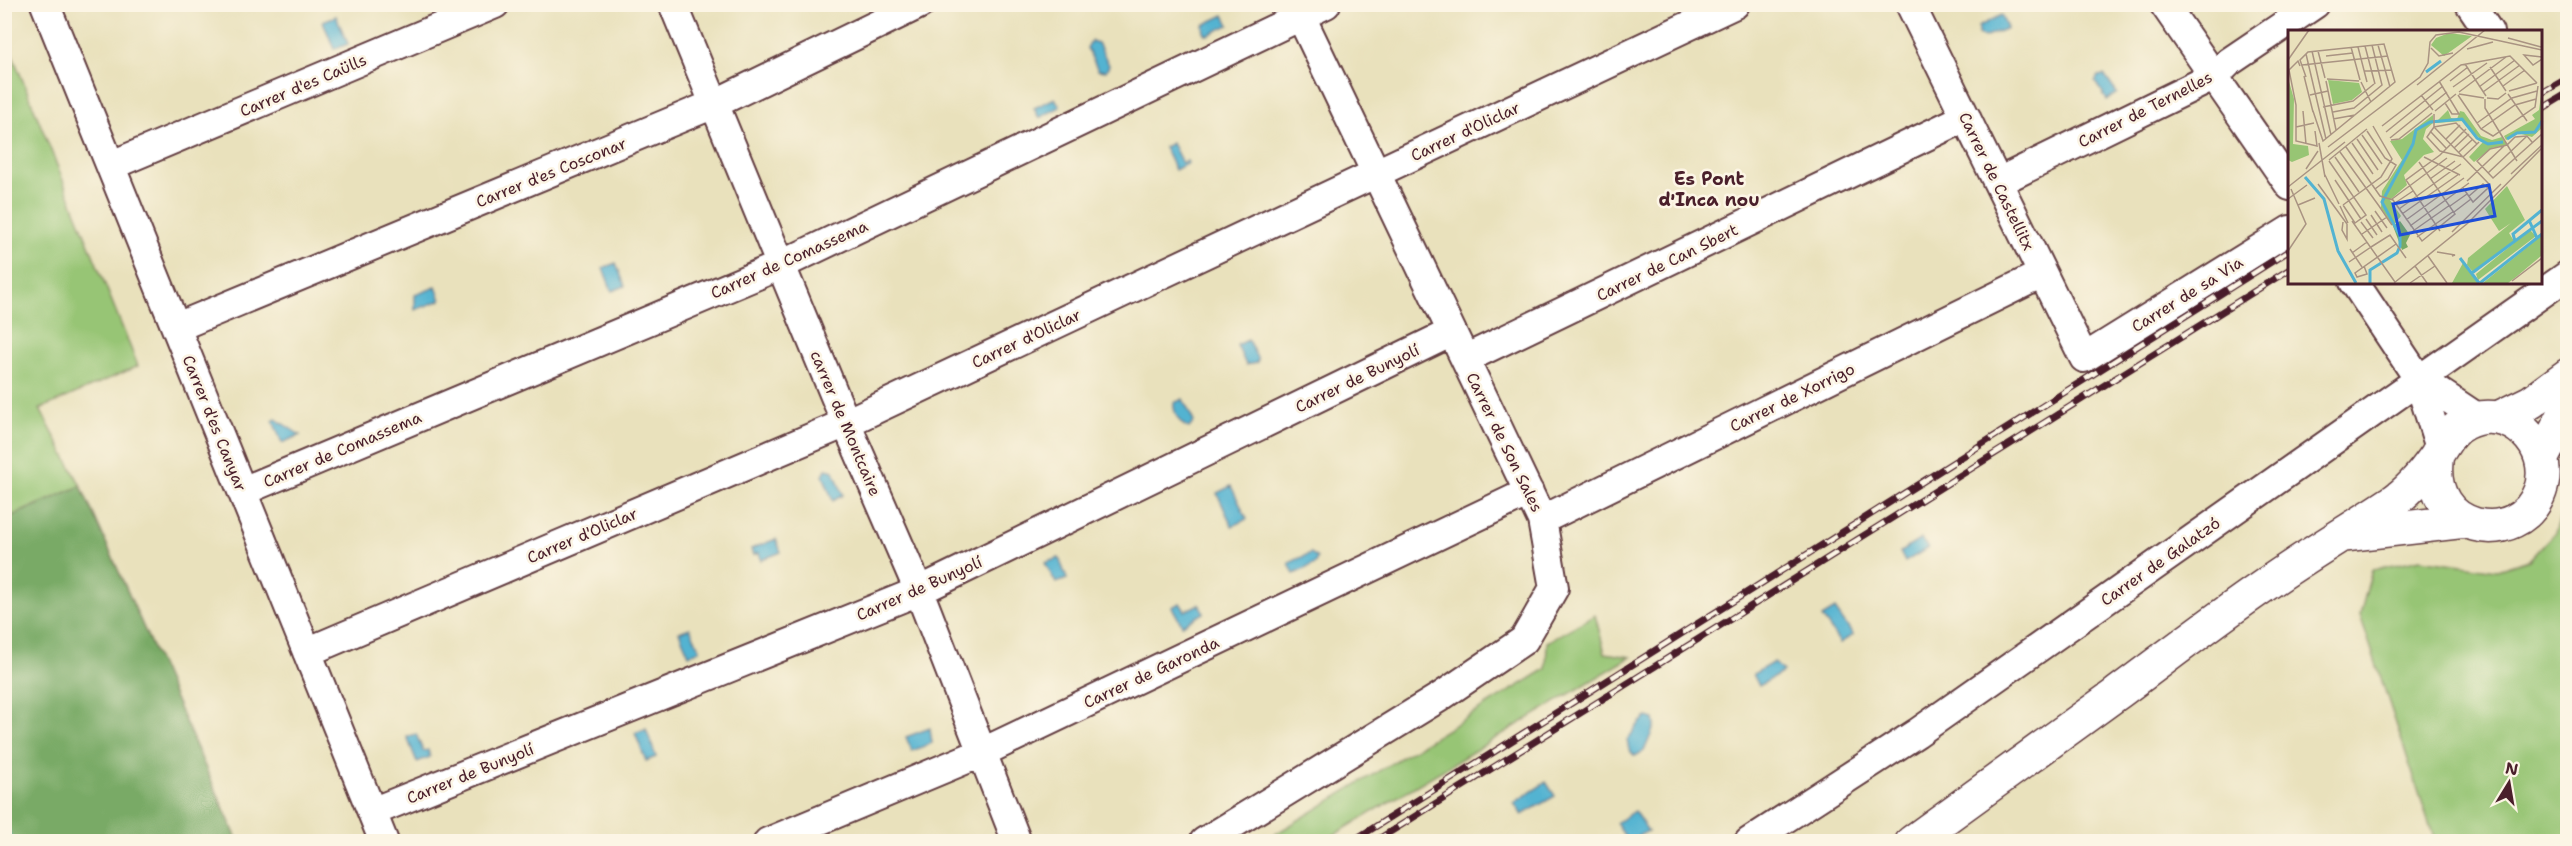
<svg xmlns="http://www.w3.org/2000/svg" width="2572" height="846" viewBox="0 0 2572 846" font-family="'Shantell Sans',sans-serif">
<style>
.green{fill:#97c574;stroke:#707250;stroke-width:1.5}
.forest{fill:#79aa66;stroke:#626448;stroke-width:1.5}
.water{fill:#53b3d1;stroke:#4e697e;stroke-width:1.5}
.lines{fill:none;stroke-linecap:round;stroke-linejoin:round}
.stream{stroke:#53b3d1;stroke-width:7}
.minor-casing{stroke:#623c41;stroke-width:32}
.major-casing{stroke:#623c41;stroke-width:36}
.minor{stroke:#fff;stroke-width:28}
.major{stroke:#fff;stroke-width:33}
.rail-casing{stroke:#4a1f2b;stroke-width:7}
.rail{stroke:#fcf5e5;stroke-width:4.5;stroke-dasharray:14;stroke-linecap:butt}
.labels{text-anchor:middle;stroke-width:5;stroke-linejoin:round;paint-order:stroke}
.street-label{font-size:16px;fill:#4a1f2b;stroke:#fcf5e5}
.neighbourhood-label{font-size:18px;font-weight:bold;fill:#4a1f2b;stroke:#fcf5e5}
.inset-river{fill:none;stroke:#53b3d1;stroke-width:3}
.inset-road{fill:none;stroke:#a99382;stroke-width:1.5}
.view{fill:#1d4ed8;fill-opacity:0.15;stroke:#1d4ed8;stroke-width:3}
.inset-edge{fill:none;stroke:#4a1f2b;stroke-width:3}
</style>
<rect width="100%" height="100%" fill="#fcf5e5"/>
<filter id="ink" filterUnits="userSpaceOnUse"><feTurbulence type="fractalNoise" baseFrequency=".0167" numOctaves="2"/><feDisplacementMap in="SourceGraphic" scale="12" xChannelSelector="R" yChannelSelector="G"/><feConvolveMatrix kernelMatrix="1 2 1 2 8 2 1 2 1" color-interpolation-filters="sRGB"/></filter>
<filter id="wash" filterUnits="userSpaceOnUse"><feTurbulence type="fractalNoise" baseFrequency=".008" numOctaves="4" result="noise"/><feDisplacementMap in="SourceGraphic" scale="24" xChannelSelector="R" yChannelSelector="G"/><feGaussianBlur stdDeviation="1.35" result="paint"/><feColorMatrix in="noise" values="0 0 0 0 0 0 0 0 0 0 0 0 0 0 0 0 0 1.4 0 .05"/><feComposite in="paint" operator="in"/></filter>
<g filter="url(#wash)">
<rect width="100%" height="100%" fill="#e9e1bc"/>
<!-- green -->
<path class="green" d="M4,34L138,366L40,409L81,486L5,519Z
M2567,495V841H2435L2360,615L2372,570L2420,559L2497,570L2529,560L2555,532Z
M1595,615L1605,653L1631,657L1324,841H1264L1546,669L1547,642Z"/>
<!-- forest -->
<path class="forest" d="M81,486L238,841H5V519Z"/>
<!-- water -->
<path class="water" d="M1224,15L1229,25L1208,35L1204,33L1203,25Z
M2001,15L2007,28L1984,38L1978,34V27Z
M336,16L348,44L334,49L323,21Z
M1091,41L1098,43L1109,65L1106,71L1098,70L1087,48Z
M2104,75L2117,93L2107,100L2095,82L2098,76Z
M1055,98L1060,107L1039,118L1034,108Z
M1172,143L1182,163L1187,161L1188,163L1175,170L1164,147Z
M616,263L625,286L612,291L603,268Z
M436,287L441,300L415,310V295Z
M1248,340L1258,360L1256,363L1246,365L1237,345Z
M1183,399L1194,422L1189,428C1180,425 1173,412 1174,403Z
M276,419L300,435L282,443L273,421Z
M826,469L834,471L843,495L833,501L823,475Z
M1231,486L1247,519L1232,526L1217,493Z
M776,539L781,552L761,560L759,553L753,555L751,549Z
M1921,539L1928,548L1905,562L1900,552Z
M1311,553L1317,558L1315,564L1294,574L1289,563Z
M1059,558L1067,579L1056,583L1045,563Z
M1180,603L1185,611L1199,604L1204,613L1182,625L1172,607Z
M1835,609L1853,635L1840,643L1822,617Z
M690,628L700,650L689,655L679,632Z
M1774,662L1783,672L1759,686L1753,674Z
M1647,717L1654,719L1655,725L1644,751L1635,756L1629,750L1627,740C1635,731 1636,724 1647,717Z
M930,728L932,743L912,751L906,737Z
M646,729L656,757L646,761L635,733Z
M416,734L423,751L428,750L430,757L417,762L407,737Z
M1546,782L1555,796L1522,815L1514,803Z
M1634,811L1648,831L1628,841L1616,823Z"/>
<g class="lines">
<!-- stream -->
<path class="stream" d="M4,826L9,842"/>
</g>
</g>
<g filter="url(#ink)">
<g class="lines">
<defs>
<path id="minor" d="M45,4L384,842
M673,4L846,423L919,591L1017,842
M1910,4L2084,358L2290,230
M2164,4L2290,186
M2470,4L2489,32
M112,165L495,4
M1998,182L2215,76L2229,62L2315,4
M2354,282L2418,378L2440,448
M177,327L714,104L920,4
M1465,359L1966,117
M2418,378L2478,418
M243,491L781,265L1326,4
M1542,520L2042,274
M307,652L846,423L1735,4
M372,812L919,591L1452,332
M768,842L981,753L1529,492
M1204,842L1440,697L1524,640L1554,588L1542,520L1295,4
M1749,842L1917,733L2568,275"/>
<path id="major" d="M2498,418L2531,402L2568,375
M2542,458L2568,407
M2344,535L2466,521
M1912,842C1980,793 2048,744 2115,695C2165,658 2214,620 2265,585C2306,556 2349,531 2391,503C2409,492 2424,473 2436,456C2445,443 2449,431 2465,423C2508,401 2556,446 2540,491C2520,549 2423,535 2437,454"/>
</defs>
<!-- minor casing -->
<use href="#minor" class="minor-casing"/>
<!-- major casing -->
<use href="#major" class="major-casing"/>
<!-- minor -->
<use href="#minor" class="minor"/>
<!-- major -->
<use href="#major" class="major"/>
<defs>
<path id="rail" d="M2540,94L2568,78
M2540,110L2568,93
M1351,842L2290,250
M1374,842L2290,269"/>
</defs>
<!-- rail casing -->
<use href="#rail" class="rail-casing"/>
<!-- rail -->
<use href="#rail" class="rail"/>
</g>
</g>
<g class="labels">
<!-- street labels -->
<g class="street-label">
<text transform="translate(303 85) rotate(-23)" y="6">Carrer d'es Caülls</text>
<text transform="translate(2145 109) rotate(-27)" y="6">Carrer de Ternelles</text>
<text transform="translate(1465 131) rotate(-25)" y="6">Carrer d'Oliclar</text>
<text transform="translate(551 172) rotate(-22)" y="6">Carrer d'es Cosconar</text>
<text transform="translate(1997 181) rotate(64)" y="6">Carrer de Castellitx</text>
<text transform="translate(789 259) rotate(-24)" y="6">Carrer de Comassema</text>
<text transform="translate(1667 262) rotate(-26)" y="6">Carrer de Can Sbert</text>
<text transform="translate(2187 294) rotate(-32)" y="6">Carrer de sa Via</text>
<text transform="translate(1026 338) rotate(-25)" y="6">Carrer d'Oliclar</text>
<text transform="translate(1357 378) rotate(-26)" y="6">Carrer de Bunyolí</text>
<text transform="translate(1792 397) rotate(-26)" y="6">Carrer de Xorrigo</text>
<text transform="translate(215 423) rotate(68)" y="6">Carrer d'es Canyar</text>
<text transform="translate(846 423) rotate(67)" y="6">carrer de Montcaire</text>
<text transform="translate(1505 442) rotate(64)" y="6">Carrer de Son Sales</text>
<text transform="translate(342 449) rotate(-23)" y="6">Carrer de Comassema</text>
<text transform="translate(582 535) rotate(-23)" y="6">Carrer d'Oliclar</text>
<text transform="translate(2160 561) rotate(-35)" y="6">Carrer de Galatzó</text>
<text transform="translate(919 588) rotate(-24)" y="6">Carrer de Bunyolí</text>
<text transform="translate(1151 672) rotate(-25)" y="6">Carrer de Garonda</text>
<text transform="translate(470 773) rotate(-22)" y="6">Carrer de Bunyolí</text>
</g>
<!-- neighbourhood labels -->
<g class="neighbourhood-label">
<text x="1709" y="185">Es Pont<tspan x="1709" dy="21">d'Inca nou</tspan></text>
</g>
</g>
<!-- overview -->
<g transform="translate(2288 30)">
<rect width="254" height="254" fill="#e9e1bc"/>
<path d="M161,3L184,6L156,26L143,15L148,8ZM0,48L6,69L5,114L20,116L21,125L4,132L0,130ZM40,50L71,53L74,62L64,70L45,74ZM253,65V99L244,107L230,103L218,110L216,106L247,89L244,85L251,80ZM160,80L163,88L169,89L172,81L176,82L193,106L204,110L214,107L219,115L204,118L186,132L181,127L195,112L175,91L147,93ZM145,85V93L138,99L135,109L146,122L136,125L116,145L119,155L102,170L113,186L105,196L93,178L94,161L114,130L102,111L114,109ZM219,156L237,190L221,203L226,211L186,243L179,235L180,228L223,193L211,201L197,179ZM242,200L248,206L190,250L188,244ZM253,206V226L228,247L220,253H195ZM175,233L190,251V253H164Z" fill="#97c574"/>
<path d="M112,191L122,205L118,213L120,217L114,220L105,196Z" fill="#79aa66"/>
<path class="inset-river" d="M138,42L153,31M219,109L229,103L247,102L254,91M17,147L36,169L50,221L68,253M241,190L249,208M227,211L225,204L254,180M172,228L191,253M184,243L254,191M82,253V240L109,223L112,216V206L94,172L125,114L128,100L142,92L174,89L189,108L200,114L215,112M192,253L254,204"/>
<path class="inset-road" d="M220,8L253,17M90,15L102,57M77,16L87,54M63,17L72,50M70,17L79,52M143,18L151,26L165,23M179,19L205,12M24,21L43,105M30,21L37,48M18,24L38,109M38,26L65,23M254,27L236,25L245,35L254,29M0,30L21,0M177,34L198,66M14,35L100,26M12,36L10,31L1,40L8,75V111L29,116L27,101M202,37L218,61M76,41L104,40M16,46L25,82M18,47L12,30L20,22L96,14L107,52L35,111L25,81M39,49L71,51M38,51L48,100M151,51L171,84H164L157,73M162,51L180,37M73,52L83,72M129,55L197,0M215,56L237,40M165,57L199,33M191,57L227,30M221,61L249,53M171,62L218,27M195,62L232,35M171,64L196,68M220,64L239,91M22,65L40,61M133,65L145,80M170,65L193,99L205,106L247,77L250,56M199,68L210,69L218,63M197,69V78L229,131M35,77L65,71L86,54M15,81L18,114M147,81L168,64M45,82L66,78L94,55L84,15M146,84V97L201,154M45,89L67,85M189,93L224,68L249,61M94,96L173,35L222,26L249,53M8,97L26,93M193,99L227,75L248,69M79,101L97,128L108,135L100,149L87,159M142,101L158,118M98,102L155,56M74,105L94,134M102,108L159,62M69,109L90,140M158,109L172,95M103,110L111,109L144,83M244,112L239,106L227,107L219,115L202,119L189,131L205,148L254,104M31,113L37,147M64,113L85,144M189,114L168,93L146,97L139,107L152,121L175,127L189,114L191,112M40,117L132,47L140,33L142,12L148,5L171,2L254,20M58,117L92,166L105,170L134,211L167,184L131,132M166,118L181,104M52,122L91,176M171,122L185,109M47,127L71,162M136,127L172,145M41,130L79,99M41,131L78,185L67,193L55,175M18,139L30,121M200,143L239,106M223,144L254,115M37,145L51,174M142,149L167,131M47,150L73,189M179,151L216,116M30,154L59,194M0,157L57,112M175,158L185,172L200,158L195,154L181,166M0,169L19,155M104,169L159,128M107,173L125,161M10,175L27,168M55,175L93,147L104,129L85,96M52,176L60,193M91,176L104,195M162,176L179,164M111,179L173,134M87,181L99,198M166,182L183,169M114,184L171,144M83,185L94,202M78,189L89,205M118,190L176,148M64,191L107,252M55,192L54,200L59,209V194M73,192L85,208M122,196L181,153M125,201L162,175M152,201L118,150L152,125L178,99M164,202L213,154M74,204L99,187M129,207L166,181M83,217L102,205L118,228M62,219L74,237M0,221L18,194L3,159M149,222L167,225L164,226M64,223L79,212M140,226L159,253M61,232L83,217M76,236L79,244L69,247L67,243L108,214M127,236L139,253M224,251L254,228M106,253L180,193L254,118M122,253L147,236"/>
<path class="view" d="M201,155L207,186L112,205L105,174Z"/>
<rect width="254" height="254" class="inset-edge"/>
</g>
<!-- margin -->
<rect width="2572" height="846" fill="none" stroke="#fcf5e5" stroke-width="24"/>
<!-- north arrow -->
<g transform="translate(2509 783) rotate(11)" stroke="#fcf5e5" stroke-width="4.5" paint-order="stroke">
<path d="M0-4.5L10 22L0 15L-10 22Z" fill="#4a1f2b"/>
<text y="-9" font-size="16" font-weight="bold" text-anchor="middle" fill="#4a1f2b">N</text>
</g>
</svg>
